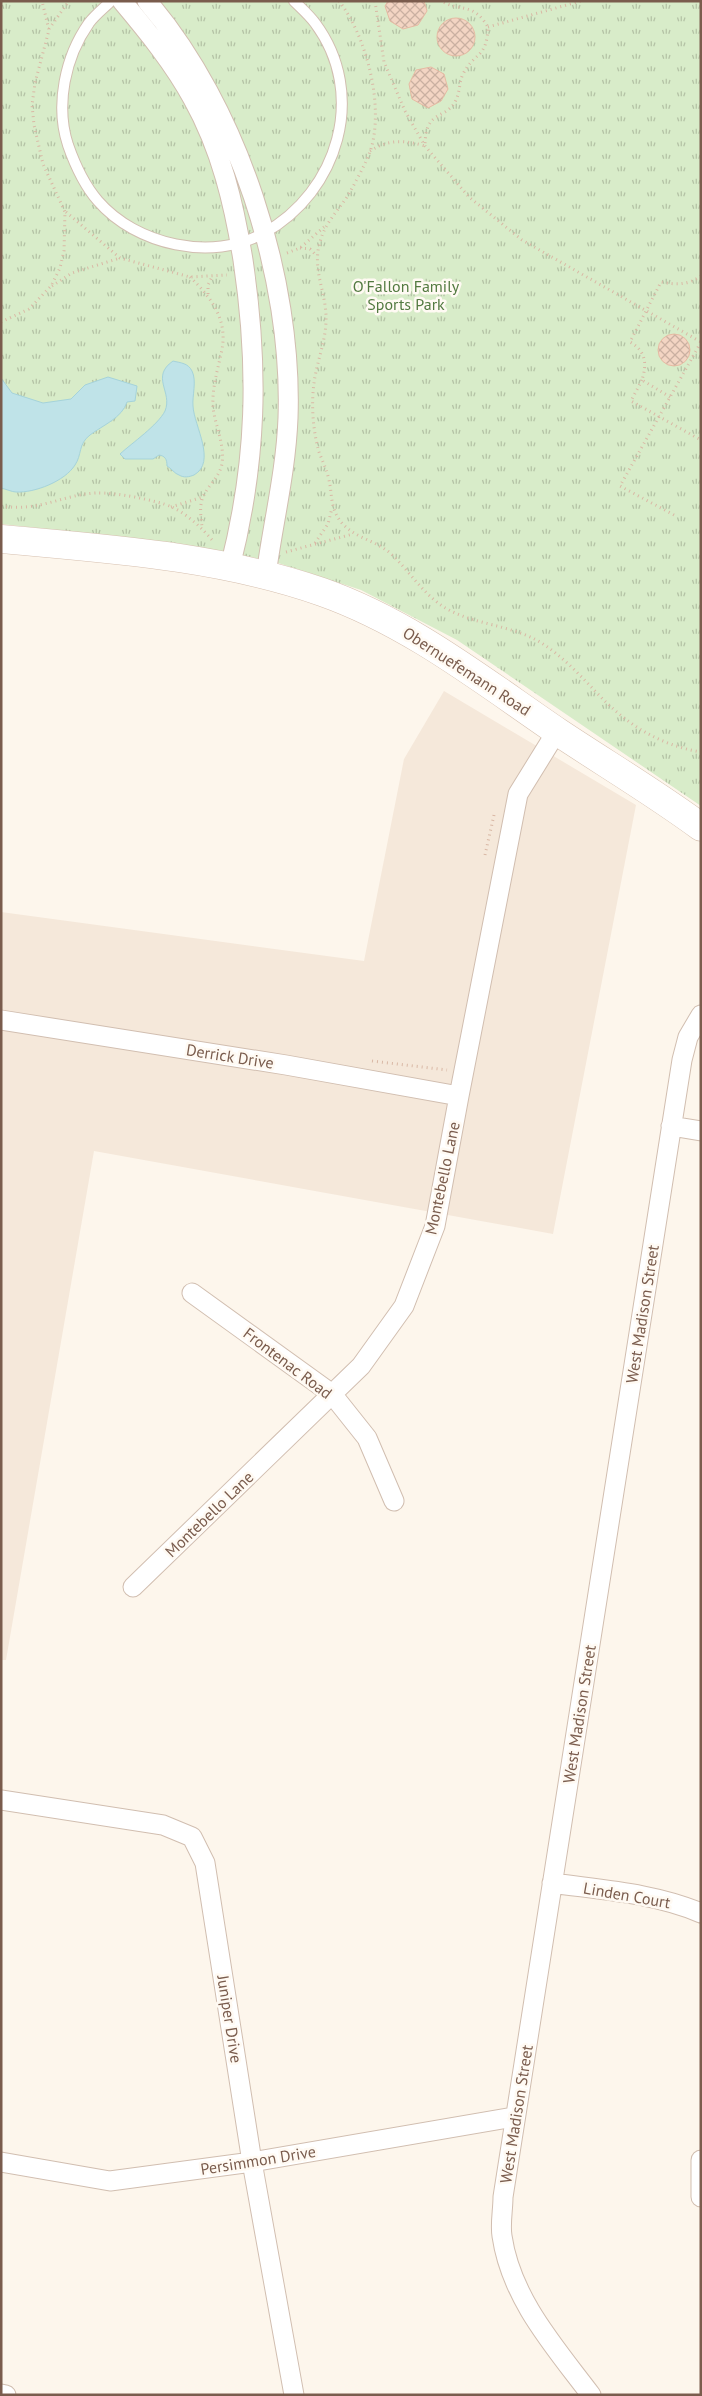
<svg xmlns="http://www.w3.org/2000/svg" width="702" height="2396" viewBox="0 0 702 2396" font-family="'PT Sans',sans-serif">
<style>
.residential{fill:#f5e8da}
.park{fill:url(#park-tufts)}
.water{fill:#bfe3e8;stroke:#a5d3da}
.building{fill:url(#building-cross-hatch);stroke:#e6bba3}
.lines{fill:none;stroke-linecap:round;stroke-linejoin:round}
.lane-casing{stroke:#d1beb0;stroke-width:12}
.street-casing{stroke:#d1beb0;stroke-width:21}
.secondary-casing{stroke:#d6c0b0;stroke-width:29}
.path{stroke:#d9b8a5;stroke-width:3;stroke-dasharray:1 4;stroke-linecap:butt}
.lane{stroke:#fff;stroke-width:10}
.street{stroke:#fff;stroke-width:19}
.secondary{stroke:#fff;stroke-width:28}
.labels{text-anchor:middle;stroke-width:5;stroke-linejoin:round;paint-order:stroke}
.park-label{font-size:16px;fill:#537a41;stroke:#fffaf3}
.street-label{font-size:16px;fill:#7a5c4d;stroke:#fffaf3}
</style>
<defs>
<pattern id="park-tufts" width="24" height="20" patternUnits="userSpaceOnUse" patternTransform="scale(1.25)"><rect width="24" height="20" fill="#d8ecc9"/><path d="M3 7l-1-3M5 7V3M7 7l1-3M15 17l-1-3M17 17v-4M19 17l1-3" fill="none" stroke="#b4c2a5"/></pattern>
<pattern id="building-cross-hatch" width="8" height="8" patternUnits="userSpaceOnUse" patternTransform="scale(1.25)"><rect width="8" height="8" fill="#f3d5c3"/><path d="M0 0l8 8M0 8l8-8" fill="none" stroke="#cab0a1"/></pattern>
</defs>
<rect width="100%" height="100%" fill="#fdf6ec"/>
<!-- residential -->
<path class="residential" d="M444,691L636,805L553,1234L94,1151L6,1660H1V912L364,961L404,759Z"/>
<!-- park -->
<path class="park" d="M1,1H701V806L457,640L361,590L272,561L176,543L1,524Z"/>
<!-- water -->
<path class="water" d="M173,361C181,363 188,363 192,371C197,381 192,396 193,406C194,426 217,462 194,475C189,477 184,478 179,475C175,474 171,468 167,466C167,459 165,456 159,455L153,459H125L120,454C132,443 158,425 165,411C173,392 150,377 173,361Z
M108,377L137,386L135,401L127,402C122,418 103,425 90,435C78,444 82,455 75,465C65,481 35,493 16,492C12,492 6,489 1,488V378L12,393L43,403L71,399L85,385Z"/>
<!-- building -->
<path class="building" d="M388,1H424L427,11L418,25L403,29L390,21L385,6Z
M437 37a19 19 0 1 1 38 0a19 19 0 1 1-38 0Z
M431,67L444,74L448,89L441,101L428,108L412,99L409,84L416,70Z
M658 350a16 16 0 1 1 32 0a16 16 0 1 1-32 0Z"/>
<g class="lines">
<defs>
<path id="lane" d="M111,1C104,8 95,15 89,23C65,57 55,105 68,145C75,165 84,185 98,201C136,245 212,262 264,233C338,192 368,94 315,23C309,15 301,8 294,1"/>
<path id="street" d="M122,1C148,32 174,64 193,99C221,149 234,204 243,260C259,368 257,461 230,567
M147,1C238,107 293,279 288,418C286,471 273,523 266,575
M1,1020L286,1065L459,1096
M671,1126L701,1131
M192,1293L332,1394L367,1438L394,1501
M133,1587L361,1366L404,1306L435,1226L459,1096L518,794L557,731
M1,1800L163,1825L192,1837L205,1863L252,2162L294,2395
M552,1883C602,1890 654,1893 701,1913
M701,2160V2197
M1,2162L110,2181L252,2162L514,2117
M1,2394L6,2395
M591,2395C554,2346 511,2298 502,2236C500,2224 503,2210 503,2197L682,1060L688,1037L701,1015"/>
<path id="secondary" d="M1,539C108,549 220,556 322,592C410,623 483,681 558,732C606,764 655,793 701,827"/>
</defs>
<!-- lane casing -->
<use href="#lane" class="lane-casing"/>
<!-- street casing -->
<use href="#street" class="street-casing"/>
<!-- secondary casing -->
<use href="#secondary" class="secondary-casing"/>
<!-- path -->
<path class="path" d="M339,1C367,37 385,108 370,152C365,165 357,179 350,192C340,209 325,222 320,242C312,268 325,290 326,315C327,339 317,360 314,383C311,405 313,431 319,452C322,460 326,468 328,476C333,494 329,506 341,522C354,538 375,540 390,553C410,571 423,595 447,609C476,625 511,625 540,642C561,655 579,674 596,692C625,723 658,745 701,752
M375,1L384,62L405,111L425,146L469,197L522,240L701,342
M488,27L581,1
M49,29L69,1
M370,151C389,139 404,140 425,146C425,108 446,121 456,100C460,92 459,82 463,74C474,52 487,59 488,27C473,2 461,12 441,1
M66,212L120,258L190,277L227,275
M300,248L310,249L316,255
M287,253L300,248L324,227
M190,277C213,299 229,322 221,354C217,372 212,389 213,407C215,426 225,444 222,464C219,478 208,485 203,497C199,506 201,518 202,527
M52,286L72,273L120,258
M208,294V285L212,277
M1,322L29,309L51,286L60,268L64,251L65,212L43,164L34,125L32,105L35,83L49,30L42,1
M642,380L631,401L701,440
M670,397L642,380C647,364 646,351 630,342L661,282C676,285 688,285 701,276
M1,506C40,512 61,495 96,493C113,492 156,500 172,507C187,514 202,528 213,541
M171,507L203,497
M674,515L620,486L701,342
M315,543L328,524L332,508
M286,552L353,534
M485,855L494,815
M372,1061L447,1070"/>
<!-- lane -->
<use href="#lane" class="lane"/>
<!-- street -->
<use href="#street" class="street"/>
<!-- secondary -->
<use href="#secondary" class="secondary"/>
</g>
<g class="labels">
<!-- park labels -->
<g class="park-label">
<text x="406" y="292">O'Fallon Family<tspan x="406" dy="18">Sports Park</tspan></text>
</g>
<!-- street labels -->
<g class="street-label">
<text transform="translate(467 671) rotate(33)" y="6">Obernuefemann Road</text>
<text transform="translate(230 1056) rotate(9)" y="6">Derrick Drive</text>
<text transform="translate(442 1178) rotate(-78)" y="6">Montebello Lane</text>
<text transform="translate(642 1314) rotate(-81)" y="6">West Madison Street</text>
<text transform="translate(288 1363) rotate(37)" y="6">Frontenac Road</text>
<text transform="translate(209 1514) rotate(-44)" y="6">Montebello Lane</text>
<text transform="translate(579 1714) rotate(-81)" y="6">West Madison Street</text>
<text transform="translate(627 1895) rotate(10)" y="6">Linden Court</text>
<text transform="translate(230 2019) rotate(81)" y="6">Juniper Drive</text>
<text transform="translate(516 2114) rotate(-81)" y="6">West Madison Street</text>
<text transform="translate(258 2160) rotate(-9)" y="6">Persimmon Drive</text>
</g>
</g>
<!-- border -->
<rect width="702" height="2396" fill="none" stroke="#7a5c4d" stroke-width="5"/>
</svg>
